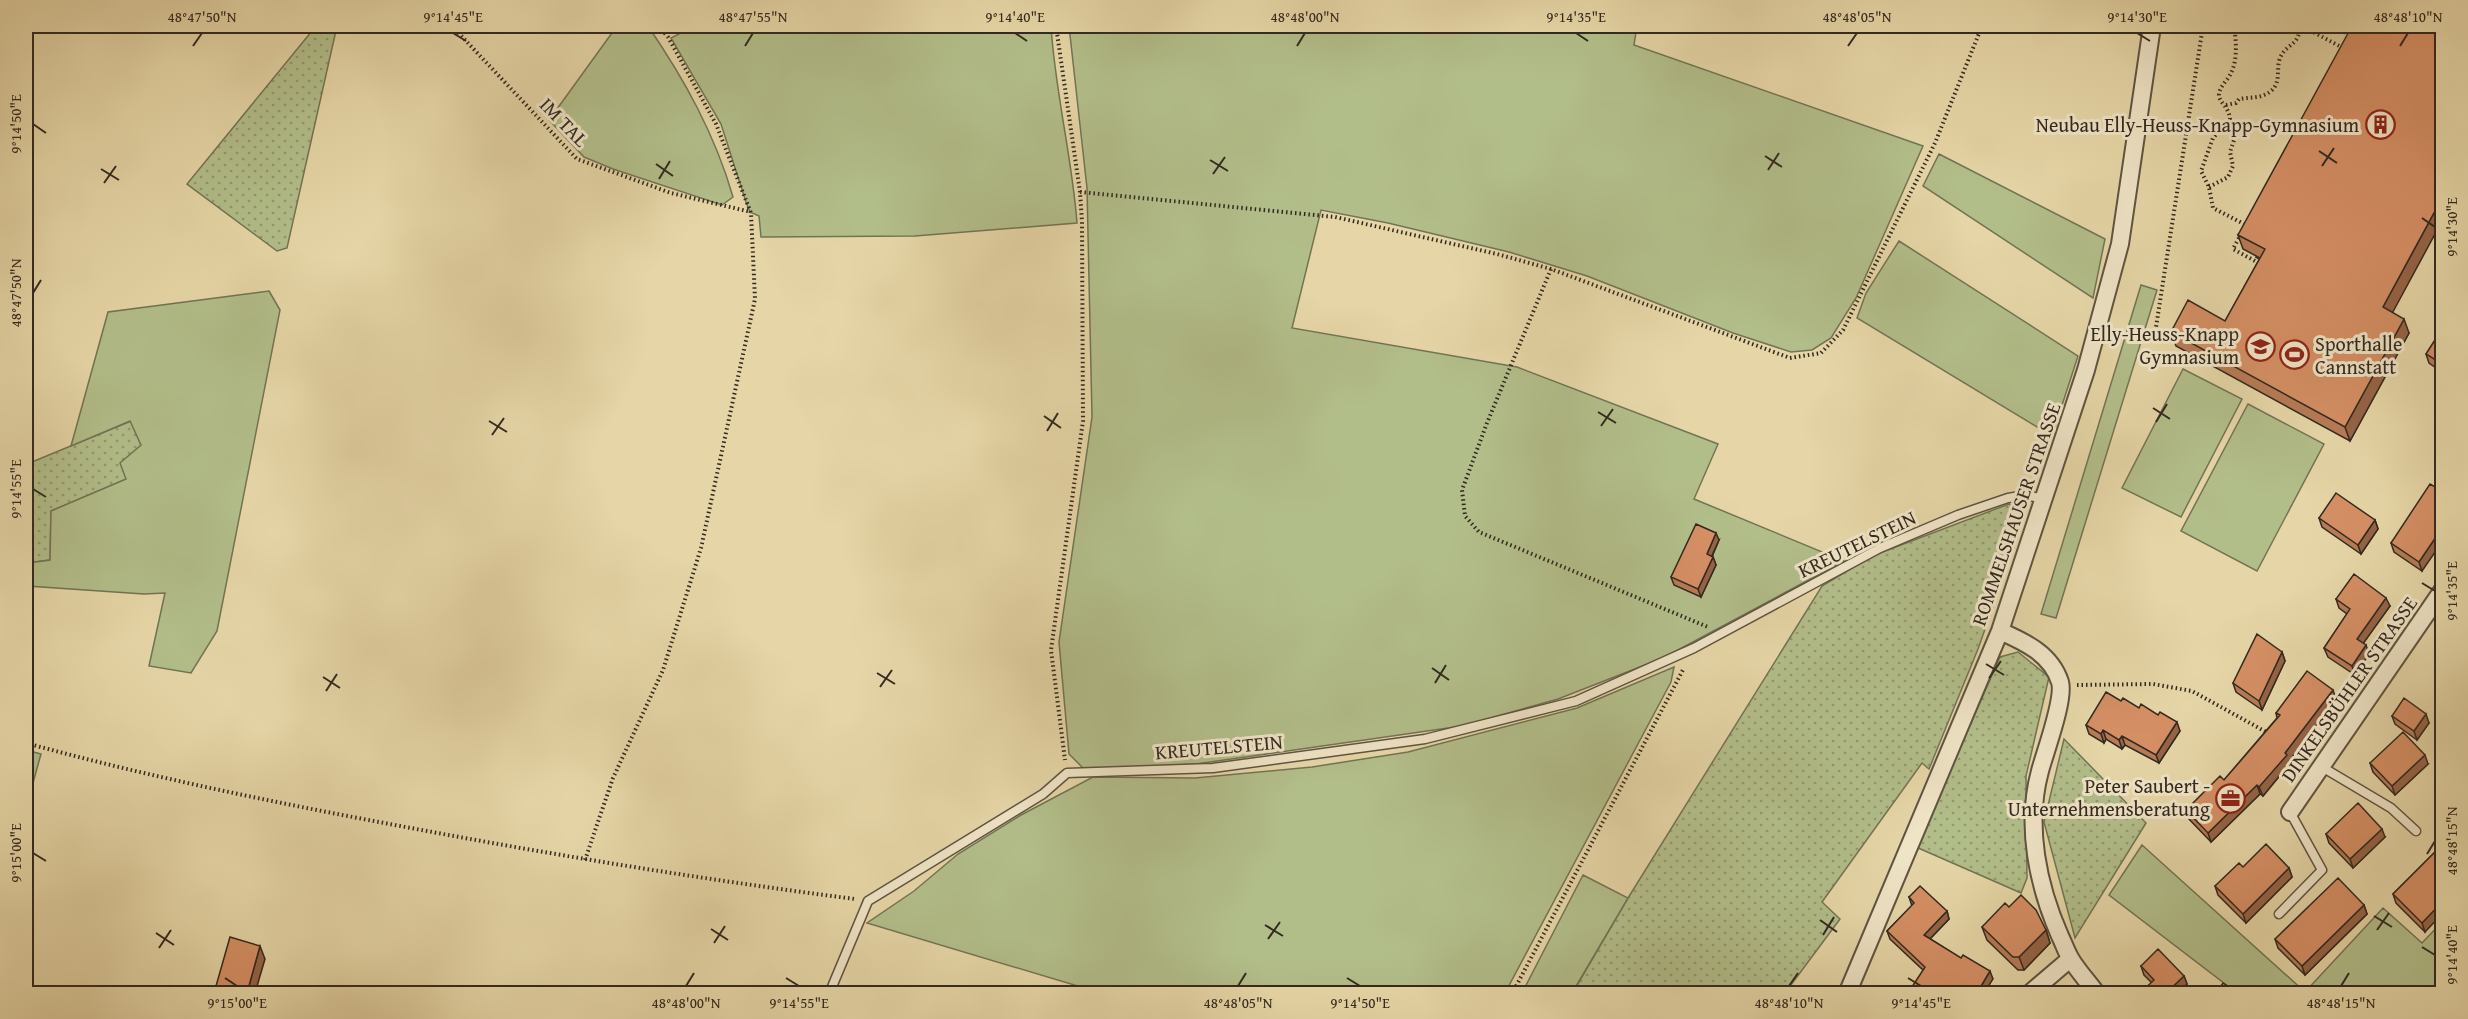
<svg xmlns="http://www.w3.org/2000/svg" width="2468" height="1019" viewBox="0 0 2468 1019" font-family="'Gentium Book Plus',serif">
<style>
.grass{fill:url(#grass-dots);stroke:#727455;stroke-width:1.5}
.garden{fill:#b2be8a;stroke:#727455;stroke-width:1.5}
.lines{fill:none;stroke-linecap:round;stroke-linejoin:round}
.service-casing{stroke:#5f5442;stroke-width:11}
.minor-casing{stroke:#5f5442;stroke-width:20}
.path{stroke:#322920;stroke-width:4;stroke-dasharray:1.5 3;stroke-linecap:butt}
.service{stroke:#efe4c6;stroke-width:8}
.minor{stroke:#efe4c6;stroke-width:16}
.wall{fill:#b77b56;stroke:#322920;stroke-width:1.5}
.shaded-wall{fill:#956446;stroke:#322920;stroke-width:1.5}
.building{fill:#d58f64;stroke:#322920;stroke-width:1.5}
.ticks{fill:none;stroke:#322920;stroke-width:2}
.labels{text-anchor:middle;stroke-width:6;stroke-linejoin:round;paint-order:stroke}
.street-label{font-size:20px;fill:#322920;stroke:#efe4c6}
.poi-label{font-size:20px;fill:#322920;stroke:#efe4c6;text-anchor:end}
.neatline{fill:none;stroke:#322920;stroke-width:2}
.ticks-label{font-size:15px;text-anchor:middle;fill:#322920}
</style>
<defs>
<pattern id="grass-dots" width="8" height="8" patternUnits="userSpaceOnUse" patternTransform="scale(1.5)"><rect width="8" height="8" fill="#b2be8a"/><path d="M2 2h.1M6 6h.1" fill="none" stroke="#919a70" stroke-width="1.8" stroke-linecap="round"/></pattern>
</defs>
<rect width="100%" height="100%" fill="#e6d6a7"/>
<filter id="stains"><feTurbulence type="fractalNoise" baseFrequency=".00333" numOctaves="4"/><feColorMatrix values="0 0 0 0 .2 0 0 0 0 .09 0 0 0 0 .02 0 0 0 .5 -.17"/></filter>
<radialGradient id="worn" r=".72"><stop offset=".6" stop-color="#630" stop-opacity="0"/><stop offset="1" stop-color="#630" stop-opacity=".3"/></radialGradient>
<!-- grass -->
<path class="grass" d="M316,26H337L287,248L277,251L187,184Z
M131,421L141,445L127,479L51,511L50,560L28,563L27,586L26,585L27,464Z
M2009,504L2022,512L2020,530L1978,649L1929,769L1922,763L1822,902L1840,919L1785,993L1572,994L1628,898L1822,586L1872,556Z
M2018,652L2049,677L2026,776L2027,878L2021,893L1916,847L2000,657Z
M2064,739L2146,823L2075,938L2044,822Z"/>
<!-- garden -->
<path class="garden" d="M617,26H648C684,79 715,134 733,197L722,205L613,169L584,157L549,120Z
M694,26H1051C1055,92 1072,156 1077,223L915,236L761,237L759,216L750,212L746,202L721,124L671,38Z
M1069,26H1637L1634,45L1923,146L1856,298L1831,338L1812,350L1791,352L1733,333L1587,276L1509,252L1388,223L1321,210L1292,328L1517,367L1718,444L1694,499L1844,561L1663,658L1558,699L1462,726L1196,764L1085,770L1069,754L1059,642L1092,417L1087,188Z
M1939,154L2105,239L2093,298L1923,186Z
M1899,241L2078,356L2052,436L1857,318L1866,293Z
M2141,285L2157,290L2056,618L2041,614Z
M269,291L280,310L217,631L191,673L149,666L165,593L144,594L27,586L28,563L50,560L51,511L126,479L120,463L141,445L130,421L71,446L108,312Z
M2183,369L2242,399L2181,517L2122,488Z
M2248,404L2324,444L2257,571L2181,531Z
M1674,667L1671,682L1505,993H1101L867,923L914,891L958,854L1021,815L1093,777L1195,778L1312,767L1408,752L1577,708Z
M26,750L41,754L26,808Z
M2142,845L2305,992L2383,908L2422,943L2442,922V993H2237L2109,895Z
M1583,875L1628,898L1572,993H1522Z"/>
<g class="lines">
<defs>
<path id="service" d="M2322,767L2391,808L2416,831
M2279,914L2322,870L2290,812
M829,994L868,901L1043,794L1067,773L1213,768L1425,739L1576,701L1694,648L1880,548L1958,515L2008,498L2026,495L2043,499"/>
<path id="minor" d="M2000,631C2025,642 2051,654 2060,682C2065,699 2045,752 2040,771C2025,826 2038,886 2060,936C2064,944 2067,954 2072,961C2079,972 2089,983 2097,994
M2290,812L2442,591
M1847,994L2000,631L2086,370L2120,244L2152,26
M2029,994L2070,959"/>
</defs>
<!-- service casing -->
<use href="#service" class="service-casing"/>
<!-- minor casing -->
<use href="#minor" class="minor-casing"/>
<!-- path -->
<path class="path" d="M452,26L577,159L671,193L751,212
M1056,26L1080,192L1082,222L1083,421L1051,650L1065,760
M2234,26C2236,40 2238,59 2231,73C2228,80 2220,86 2219,94C2218,102 2229,106 2230,119L2213,138L2201,171L2209,187L2213,208L2246,225
M2302,26L2343,48
M2332,26L2350,35
M2226,105L2236,103L2239,99C2250,97 2261,99 2271,91C2282,82 2275,67 2281,56C2287,44 2301,44 2299,26
M2209,187L2228,177L2233,166L2230,152L2234,140L2231,133L2224,127
M1080,192L1335,217L1497,254L1551,269L1790,358L1821,353L1843,330L1935,143L1982,26
M2241,234L2233,249L2255,261L2260,253
M1551,269L1487,423L1462,490L1465,516L1479,532L1708,627
M2154,340L2203,26
M2435,375L2442,379
M2077,685L2153,684L2192,691L2268,733
M26,743C153,778 282,804 411,828C559,856 707,880 855,899
M585,860L613,778L663,670L701,548L755,299L751,213L716,124L668,37L658,26
M1512,994L1684,668"/>
<!-- service -->
<use href="#service" class="service"/>
<!-- minor -->
<use href="#minor" class="minor"/>
</g>
<!-- wall -->
<path class="wall" d="M2238,235L2393,313L2409,333L2350,441L2176,346L2171,332L2225,321L2260,258L2243,249Z
M2442,329V372L2429,363L2426,354Z
M2437,488L2422,571L2394,552L2391,543Z
M2319,518L2375,520L2378,529L2361,554L2322,527Z
M1719,540L1712,557H1713L1716,565L1701,597L1674,585L1671,577Z
M2336,599L2390,606L2363,643L2369,654L2355,675L2328,657L2324,648L2347,614L2339,608Z
M2282,652L2285,661L2262,710L2236,692L2233,683Z
M2336,699L2289,761L2290,763L2263,796L2260,794L2211,842L2189,819L2186,810L2224,780L2277,718L2276,713Z
M2121,701L2139,708L2180,731L2159,763L2125,745L2122,749L2106,739L2104,743L2089,734L2086,725Z
M2392,716L2429,723L2417,740L2395,724Z
M2370,763L2428,764L2395,795L2373,772Z
M2326,834L2385,837L2353,868L2329,843Z
M2442,845L2425,932L2396,903L2393,894Z
M2243,867L2289,868L2292,877L2246,923L2218,895L2215,886Z
M1909,897L1947,911L1949,919L1930,939L1993,979L1923,970L1890,939L1887,931L1912,906Z
M2364,905L2367,914L2305,975L2278,948L2275,939Z
M2009,907L2046,930L2050,943L2024,970H2018L1987,940L1982,927Z
M2141,966L2184,976L2187,984L2151,982L2144,975Z"/>
<!-- shaded-wall -->
<path class="shaded-wall" d="M2442,198V221L2388,321L2383,307Z
M2404,319L2409,333L2350,441L2345,427Z
M2375,520L2378,529L2361,554L2358,545Z
M2442,528V542L2422,571L2419,562Z
M1716,533L1719,540L1709,562L1707,554Z
M1713,557L1716,565L1701,597L1698,589Z
M2386,598L2390,606L2360,648L2357,639Z
M2366,645L2369,654L2355,675L2352,666Z
M2282,652L2285,661L2262,710L2259,701Z
M2333,690L2336,699L2289,761L2290,763L2263,796L2259,787Z
M2426,714L2429,723L2417,740L2414,731Z
M2177,722L2180,731L2159,763L2156,755Z
M2103,730L2106,739L2104,743L2101,734Z
M2122,736L2125,745L2122,749L2119,740Z
M2425,755L2428,764L2395,795L2392,786Z
M2257,785L2260,794L2211,842L2208,833Z
M2382,829L2385,837L2353,868L2350,859Z
M2289,868L2292,877L2246,923L2243,914Z
M2442,902V914L2425,932L2422,923Z
M2364,905L2367,914L2305,975L2302,966Z
M1947,911L1949,919L1926,943L1924,935Z
M2046,930L2050,943L2024,970L2019,957Z
M260,946L265,959L255,993H247Z
M1990,971L1993,979L1984,993H1977Z
M2184,976L2187,984L2178,993H2166Z"/>
<!-- building -->
<path class="building" d="M2352,26H2442V198L2383,307L2404,319L2345,427L2171,332L2188,300L2225,321L2265,249L2238,235Z
M2442,329V364L2426,354Z
M2442,479V528L2419,562L2391,543L2430,484L2437,488Z
M2336,493L2375,520L2358,545L2319,518Z
M1696,524L1716,533L1707,554L1713,557L1698,589L1671,577Z
M2354,574L2386,598L2357,639L2366,645L2352,666L2324,648L2350,609L2336,599Z
M2257,634L2282,652L2259,701L2233,683Z
M2307,671L2333,690L2285,753L2287,755L2259,787L2257,785L2208,833L2186,810L2220,776L2224,780L2280,715L2276,713Z
M2106,692L2121,701L2123,698L2139,708L2141,704L2158,715L2160,712L2177,722L2156,755L2122,736L2119,740L2103,730L2101,734L2086,725Z
M2404,698L2426,714L2414,731L2392,716Z
M2403,732L2425,755L2392,786L2370,763Z
M2358,803L2382,829L2350,859L2326,834Z
M2266,844L2289,868L2243,914L2215,886L2239,863L2243,867Z
M2442,845V902L2422,923L2393,894Z
M2338,878L2364,905L2302,966L2275,939Z
M1920,886L1947,911L1924,935L1961,958L1963,955L1990,971L1977,993H1908L1925,967L1887,931L1914,903L1909,897Z
M2021,895L2036,910L2046,930L2019,957H2013L1982,927L2005,903L2009,907Z
M230,937L260,946L247,993H214Z
M2158,949L2184,976L2166,993H2140L2154,980L2141,966Z
M2223,983L2238,993H2216Z
M1895,988L1903,993H1892Z"/>
<!-- ticks -->
<path class="ticks" d="M453,33L466,41M1015,33L1027,41M1576,33L1588,41M2137,33L2150,41M193,46L202,33M745,46L753,33M1297,46L1305,33M1848,46L1857,33M2400,46L2408,33M33,124L46,133M2319,151L2337,163M1765,156L1782,167M1210,160L1228,171M656,164L673,176M2322,166L2334,148M101,169L119,180M1768,170L1779,153M1213,174L1225,157M659,179L670,161M104,183L116,166M2422,218L2435,227M33,293L41,280M2153,408L2170,419M1598,412L1616,423M1044,416L1061,428M489,421L507,432M2156,422L2167,404M1601,426L1613,409M1047,431L1058,413M492,435L504,418M33,489L46,497M2422,583L2435,591M1986,664L2004,675M1432,668L1449,680M877,673L895,684M323,677L340,688M1989,678L2001,661M1435,683L1446,665M880,687L892,670M326,691L337,674M33,853L46,861M2427,854L2435,841M2374,916L2392,927M1820,920L1837,932M1265,925L1283,936M711,929L728,940M2377,930L2389,913M156,933L174,945M1823,935L1834,917M1268,939L1280,922M714,943L725,926M2422,947L2435,955M159,948L171,930M225,978L237,986M786,978L799,986M1347,978L1360,986M1908,978L1921,986M686,986L694,973M1238,986L1246,973M1789,986L1798,973M2341,986L2349,973"/>
<!-- icons -->
<defs>
<symbol id="building-ring" viewBox="-11 -11 22 22"><circle r="9.5" fill="#efe4c6" stroke="#8f2418" stroke-width="1.5"/><path d="M-4-6H4V6H1V3H-1V6H-4ZM-2.5-4.3h1.7v1.8h-1.7ZM.8-4.3h1.7v1.8H.8ZM-2.5-1h1.7V.8h-1.7ZM.8-1h1.7V.8H.8Z" fill="#8f2418"/></symbol>
<symbol id="school-ring" viewBox="-11 -11 22 22"><circle r="9.5" fill="#efe4c6" stroke="#8f2418" stroke-width="1.5"/><path d="M0-5L7-2L0 1L-7-2ZM-4 1L0 2.5L4 1V4Q0 6-4 4Z" fill="#8f2418"/></symbol>
<symbol id="stadium-ring" viewBox="-11 -11 22 22"><circle r="9.5" fill="#efe4c6" stroke="#8f2418" stroke-width="1.5"/><path d="M0-5a6.5 5 0 1 0 0 10a6.5 5 0 1 0 0-10ZM-3.5-1.8h7v3.6h-7Z" fill="#8f2418"/></symbol>
<symbol id="office-ring" viewBox="-11 -11 22 22"><circle r="9.5" fill="#efe4c6" stroke="#8f2418" stroke-width="1.5"/><path d="M-6-3h4V-5.5h4V-3h4V5H-6ZM-1-4.5V-3h2v-1.5ZM-6 0V1H6V0Z" fill="#8f2418"/></symbol>
</defs>
<g fill-rule="evenodd">
<use href="#building-ring" x="2364" y="108" width="33" height="33"/>
<use href="#school-ring" x="2244" y="330" width="33" height="33"/>
<use href="#stadium-ring" x="2278" y="338" width="33" height="33"/>
<use href="#office-ring" x="2214" y="782" width="33" height="33"/>
</g>
<g class="labels">
<!-- street labels -->
<g class="street-label">
<text transform="translate(564 122) rotate(46)" y="7">IM TAL</text>
<text transform="translate(2016 514) rotate(-71)" y="7">ROMMELSHAUSER STRASSE</text>
<text transform="translate(1857 544) rotate(-26)" y="7">KREUTELSTEIN</text>
<text transform="translate(2349 689) rotate(-55)" y="7">DINKELSBÜHLER STRASSE</text>
<text transform="translate(1219 747) rotate(-5)" y="7">KREUTELSTEIN</text>
</g>
<!-- poi labels -->
<g class="poi-label">
<text x="2359" y="132">Neubau Elly-Heuss-Knapp-Gymnasium</text>
<text x="2239" y="341">Elly-Heuss-Knapp<tspan x="2239" dy="23">Gymnasium</tspan></text>
<text x="2315" y="351" text-anchor="start">Sporthalle<tspan x="2315" dy="23">Cannstatt</tspan></text>
<text x="2210" y="793">Peter Saubert -<tspan x="2210" dy="23">Unternehmensberatung</tspan></text>
</g>
</g>
<!-- margin -->
<rect width="2468" height="1019" fill="none" stroke="#e6d6a7" stroke-width="66"/>
<rect x="33" y="33" width="2402" height="953" class="neatline"/>
<g class="ticks-label">
<text x="202" y="22">48°47'50"N</text>
<text x="453" y="22">9°14'45"E</text>
<text x="753" y="22">48°47'55"N</text>
<text x="1015" y="22">9°14'40"E</text>
<text x="1305" y="22">48°48'00"N</text>
<text x="1576" y="22">9°14'35"E</text>
<text x="1857" y="22">48°48'05"N</text>
<text x="2137" y="22">9°14'30"E</text>
<text x="2408" y="22">48°48'10"N</text>
<text transform="translate(16 124) rotate(-90)" y="5">9°14'50"E</text>
<text transform="translate(2452 227) rotate(-90)" y="5">9°14'30"E</text>
<text transform="translate(16 293) rotate(-90)" y="5">48°47'50"N</text>
<text transform="translate(16 489) rotate(-90)" y="5">9°14'55"E</text>
<text transform="translate(2452 591) rotate(-90)" y="5">9°14'35"E</text>
<text transform="translate(2452 841) rotate(-90)" y="5">48°48'15"N</text>
<text transform="translate(16 853) rotate(-90)" y="5">9°15'00"E</text>
<text transform="translate(2452 955) rotate(-90)" y="5">9°14'40"E</text>
<text x="237" y="1008">9°15'00"E</text>
<text x="686" y="1008">48°48'00"N</text>
<text x="799" y="1008">9°14'55"E</text>
<text x="1238" y="1008">48°48'05"N</text>
<text x="1360" y="1008">9°14'50"E</text>
<text x="1789" y="1008">48°48'10"N</text>
<text x="1921" y="1008">9°14'45"E</text>
<text x="2341" y="1008">48°48'15"N</text>
</g>
<rect width="100%" height="100%" filter="url(#stains)"/>
<rect width="100%" height="100%" fill="url(#worn)"/>
</svg>
